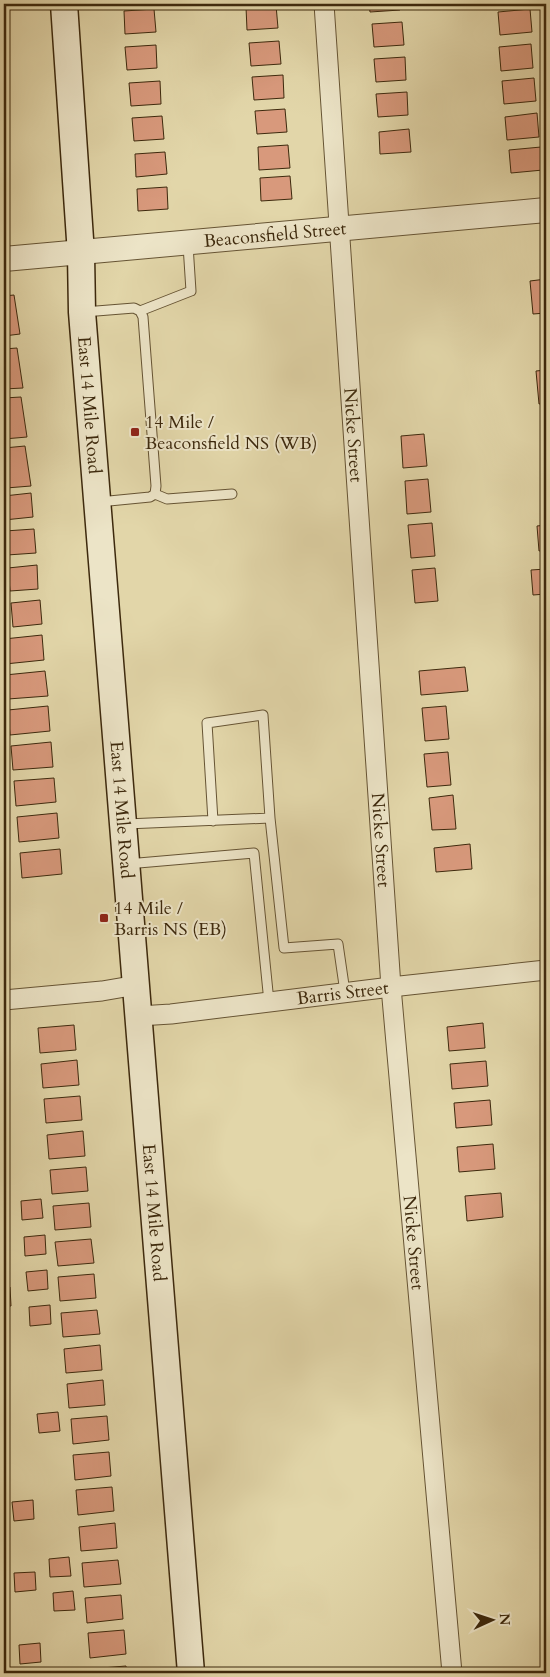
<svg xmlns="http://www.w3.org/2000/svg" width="550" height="1677" viewBox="0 0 550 1677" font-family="Cardo,serif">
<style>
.building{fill:#d8997c;stroke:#3d290d}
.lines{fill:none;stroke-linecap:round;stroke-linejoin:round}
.service-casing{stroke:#665434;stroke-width:11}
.minor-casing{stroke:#665434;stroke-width:21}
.tertiary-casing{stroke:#665434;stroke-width:26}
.secondary-casing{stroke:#3d290d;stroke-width:29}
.service{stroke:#ece4c7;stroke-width:9}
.minor{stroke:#ece4c7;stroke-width:19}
.tertiary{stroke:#ece4c7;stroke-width:24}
.secondary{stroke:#ece4c7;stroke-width:26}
.poi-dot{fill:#8f2418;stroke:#ece4c7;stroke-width:2}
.labels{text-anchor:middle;stroke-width:4;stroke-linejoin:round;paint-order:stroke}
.street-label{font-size:18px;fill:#3d290d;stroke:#ece4c7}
.poi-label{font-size:18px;fill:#3d290d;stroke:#ece4c7;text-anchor:start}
</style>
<rect width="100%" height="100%" fill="#e2d6a9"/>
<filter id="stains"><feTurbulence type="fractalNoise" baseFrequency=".004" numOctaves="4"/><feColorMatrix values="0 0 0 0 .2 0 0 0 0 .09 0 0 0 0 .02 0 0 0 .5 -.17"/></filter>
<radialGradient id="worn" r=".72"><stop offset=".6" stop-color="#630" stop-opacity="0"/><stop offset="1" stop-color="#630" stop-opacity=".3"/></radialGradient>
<!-- building -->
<path class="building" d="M369,4H400V10L370,12Z
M493,4H524L494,7Z
M276,5L278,28L247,30L246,7Z
M154,9L156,32L125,34L124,11Z
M530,9L532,32L500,35L498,12Z
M402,22L404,45L374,47L372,24Z
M279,41L281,64L251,66L249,43Z
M531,44L533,68L501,71L499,47Z
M156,45L157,68L127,70L125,47Z
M405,57L406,80L376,82L374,59Z
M283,75L284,98L254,100L252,77Z
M534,78L536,101L504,104L502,81Z
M160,81L161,104L131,106L129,83Z
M407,92L408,115L378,117L376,94Z
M285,109L287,132L257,134L255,111Z
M537,113L539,137L507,140L505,117Z
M162,116L164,139L134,141L132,118Z
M409,129L411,152L380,154L379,132Z
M288,145L290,168L259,170L258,147Z
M541,147L543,170L511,173L509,150Z
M165,152L167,174L136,177L135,154Z
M290,176L292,199L261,201L260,178Z
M167,187L168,209L138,211L137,189Z
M546,279V313L533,314L530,281Z
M14,295L20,334L4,336V296Z
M17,348L23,388L4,389V349Z
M546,370V403L539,404L536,371Z
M21,397L27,437L4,439V398Z
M542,422H546V455H545Z
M424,434L427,466L403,468L401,436Z
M25,446L31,486L6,488L4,448Z
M428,479L431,512L407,514L405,481Z
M31,493L33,517L4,520V496Z
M432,523L435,556L411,558L408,525Z
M546,525V550L539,551L537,526Z
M34,529L36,553L7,555L5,531Z
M37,565L38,589L10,591L8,568Z
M435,568L438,601L415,603L412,570Z
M546,569V594L533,595L531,570Z
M40,600L42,624L13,627L11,603Z
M42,635L44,660L5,664L4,639Z
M465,667L468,691L421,695L419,671Z
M45,671L48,696L8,699L5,675Z
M48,706L50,731L10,735L8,710Z
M446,706L449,739L425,741L422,708Z
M51,742L53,767L13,770L11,746Z
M448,752L451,785L427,787L424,754Z
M54,778L56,802L16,806L14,781Z
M453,795L456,829L432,830L429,798Z
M57,813L59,838L19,842L17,817Z
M470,844L472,869L436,872L434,848Z
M60,849L62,874L22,878L20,853Z
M483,1023L485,1048L449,1051L447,1027Z
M74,1025L76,1050L40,1053L38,1028Z
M77,1060L79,1085L43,1088L41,1064Z
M486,1061L488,1086L452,1089L450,1064Z
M80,1096L82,1120L46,1123L44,1099Z
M490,1100L492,1125L456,1128L454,1103Z
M83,1131L85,1156L49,1159L47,1135Z
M493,1144L495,1169L459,1172L457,1147Z
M86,1167L88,1191L52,1194L50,1170Z
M501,1193L503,1217L467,1221L465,1196Z
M41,1199L43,1218L22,1220L21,1201Z
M89,1203L91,1227L55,1230L53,1206Z
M45,1235L46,1254L25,1256L24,1237Z
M91,1239L94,1263L58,1266L55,1242Z
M47,1270L48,1289L28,1291L26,1272Z
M94,1274L96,1298L60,1301L58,1277Z
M10,1287L11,1306H4V1288Z
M50,1305L51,1324L30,1326L29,1307Z
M97,1310L100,1334L63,1337L61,1313Z
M100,1345L102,1370L66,1373L64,1349Z
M103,1380L105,1405L69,1408L67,1384Z
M58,1412L60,1431L39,1433L37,1414Z
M107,1416L109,1440L73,1444L71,1419Z
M109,1452L111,1476L75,1480L73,1455Z
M112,1487L114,1511L78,1515L76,1490Z
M33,1500L34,1519L14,1521L12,1502Z
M115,1523L117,1548L81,1551L79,1527Z
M69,1557L71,1576L50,1577L49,1559Z
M118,1560L121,1584L84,1587L82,1563Z
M35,1572L36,1590L15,1592L14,1573Z
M73,1591L75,1610L54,1611L53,1593Z
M121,1595L123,1619L87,1623L85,1598Z
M124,1630L126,1654L90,1658L88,1633Z
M40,1643L41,1662L20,1664L19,1645Z
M126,1666L127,1673H91L90,1669Z"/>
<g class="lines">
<defs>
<path id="service" d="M140,311L191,291L188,245
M84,312L134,308L140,311L143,317L156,486L155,494L150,497L99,502
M155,494L167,499L232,494
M213,821L207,723L263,715L270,818
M126,824L270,818L284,948L338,944L345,992
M127,864L254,853L269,1002"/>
<g id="minor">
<path id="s1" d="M324,4L391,987L452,1673"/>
<path d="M4,1000L102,991L137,985"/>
<path id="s2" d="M139,1016L171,1014L391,987L546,970"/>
</g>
<g id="tertiary">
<path id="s3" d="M4,259L546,210"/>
</g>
<g id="secondary">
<path id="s4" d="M64,4L81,254L82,312L191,1673"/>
</g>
</defs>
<!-- service casing -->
<use href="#service" class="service-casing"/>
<!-- minor casing -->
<use href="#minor" class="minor-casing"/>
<!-- tertiary casing -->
<use href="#tertiary" class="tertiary-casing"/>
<!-- secondary casing -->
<use href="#secondary" class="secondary-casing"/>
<!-- service -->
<use href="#service" class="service"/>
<!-- minor -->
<use href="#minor" class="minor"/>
<!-- tertiary -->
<use href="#tertiary" class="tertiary"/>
<!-- secondary -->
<use href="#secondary" class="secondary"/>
</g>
<!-- markers -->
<g class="poi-dot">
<rect x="130" y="427" width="10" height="10" rx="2.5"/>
<rect x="99" y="913" width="10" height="10" rx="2.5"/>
</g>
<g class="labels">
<!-- street labels -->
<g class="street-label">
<text dy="6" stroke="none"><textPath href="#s3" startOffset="272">Beaconsfield Street</textPath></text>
<text dy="6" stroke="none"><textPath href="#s4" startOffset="402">East 14 Mile Road</textPath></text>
<text dy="6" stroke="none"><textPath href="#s1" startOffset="432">Nicke Street</textPath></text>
<text dy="6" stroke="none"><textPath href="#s4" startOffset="808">East 14 Mile Road</textPath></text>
<text dy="6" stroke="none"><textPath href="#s1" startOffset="838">Nicke Street</textPath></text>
<text dy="6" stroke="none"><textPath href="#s2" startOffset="205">Barris Street</textPath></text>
<text dy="6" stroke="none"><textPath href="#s4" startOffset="1212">East 14 Mile Road</textPath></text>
<text dy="6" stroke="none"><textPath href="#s1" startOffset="1242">Nicke Street</textPath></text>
</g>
<!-- poi labels -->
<g class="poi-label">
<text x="145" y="428">14 Mile /<tspan x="145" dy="21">Beaconsfield NS (WB)</tspan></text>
<text x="114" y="914">14 Mile /<tspan x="114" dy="21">Barris NS (EB)</tspan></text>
</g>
</g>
<!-- margin -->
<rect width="550" height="1677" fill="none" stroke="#e2d6a9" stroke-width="20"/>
<rect x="5" y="5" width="540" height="1667" fill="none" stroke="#3d290d" stroke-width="2.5"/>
<rect x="10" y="10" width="530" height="1657" fill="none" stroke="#3d290d"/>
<!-- north arrow -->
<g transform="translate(492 1620) rotate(87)" stroke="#ece4c7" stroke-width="4" paint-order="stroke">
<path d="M0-4L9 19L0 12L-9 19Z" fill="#3d290d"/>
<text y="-8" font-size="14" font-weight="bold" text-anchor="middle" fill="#3d290d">N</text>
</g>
<rect width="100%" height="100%" filter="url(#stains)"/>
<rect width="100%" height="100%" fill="url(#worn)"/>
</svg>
